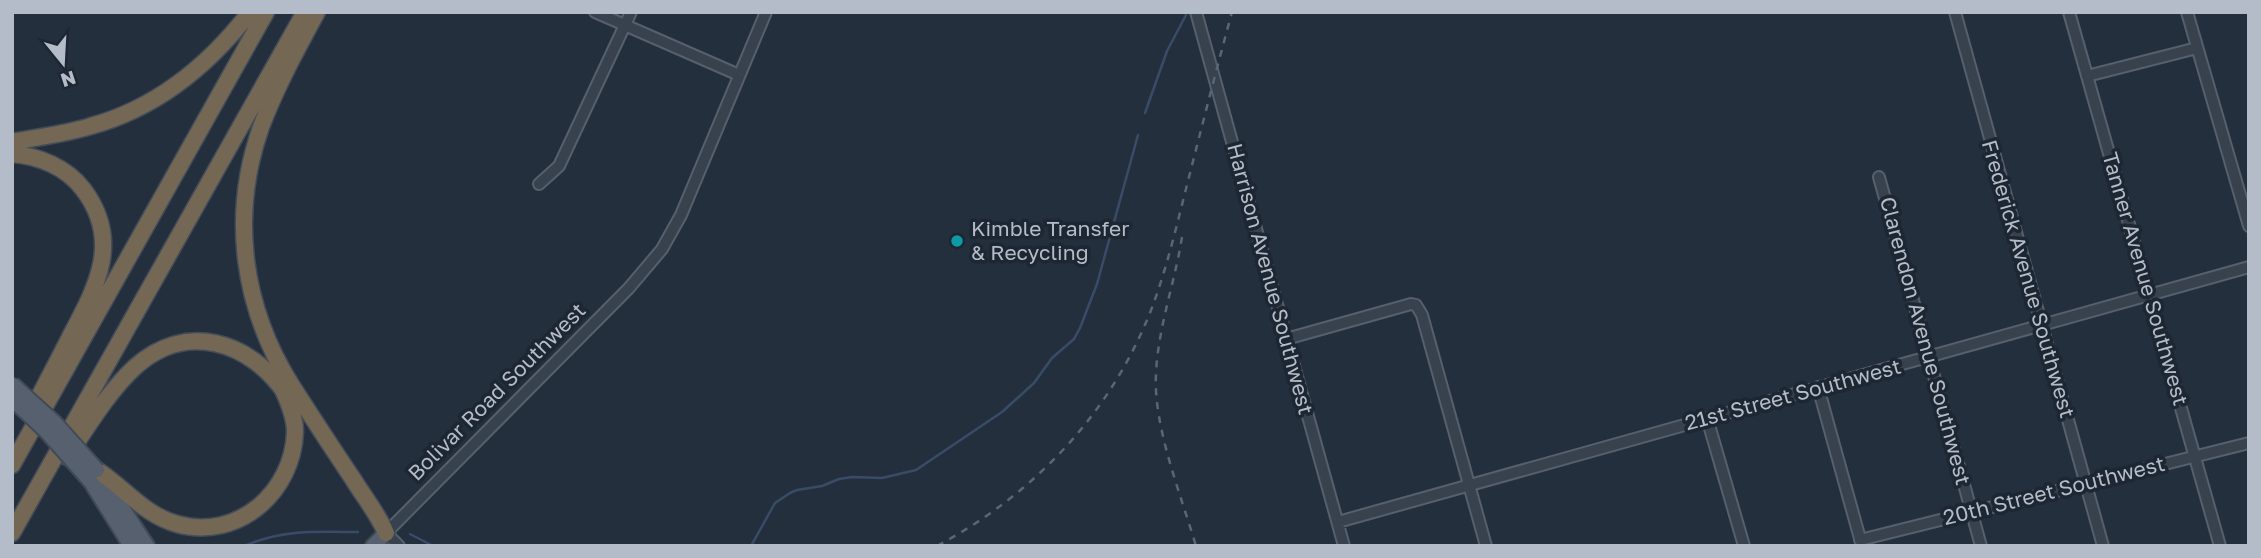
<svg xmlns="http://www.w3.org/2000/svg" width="2261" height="558" viewBox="0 0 2261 558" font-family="'Golos Text',sans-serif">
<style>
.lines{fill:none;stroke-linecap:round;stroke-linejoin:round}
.stream{stroke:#394c67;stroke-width:2.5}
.minor-casing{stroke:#565f6c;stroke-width:14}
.major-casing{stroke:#414a57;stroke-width:18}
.highway-casing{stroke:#434c59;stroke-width:19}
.minor{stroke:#38414e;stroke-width:10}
.major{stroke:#56606e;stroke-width:14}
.highway{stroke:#746855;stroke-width:16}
.rail{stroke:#5a6575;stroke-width:2.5;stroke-dasharray:7 7;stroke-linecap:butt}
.major-bridge-casing{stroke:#414a57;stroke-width:18;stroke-linecap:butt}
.major-bridge{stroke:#56606e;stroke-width:14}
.culture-dot{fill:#0f9aa8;stroke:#1d2633;stroke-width:2.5}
.labels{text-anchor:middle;stroke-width:7;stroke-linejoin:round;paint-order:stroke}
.poi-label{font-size:21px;fill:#b4bcc9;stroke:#1d2633;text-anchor:start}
.street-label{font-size:21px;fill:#b4bcc9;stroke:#1d2633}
</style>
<rect width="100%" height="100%" fill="#242f3e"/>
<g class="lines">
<!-- stream -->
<path class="stream" d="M1145,113L1167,51L1186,15
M410,534L433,546
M244,546C285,529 315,532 358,532
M751,546L775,503L790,493L797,490L822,486L839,479L852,477L882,478L916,470L1002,412L1034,383L1052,358L1074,339L1080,328L1097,284L1138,135"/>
<defs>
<path id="minor" d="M595,12L739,75
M1196,12L1344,546
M1955,12L2103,546
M2069,12L2220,546
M2187,12L2249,226
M2087,76L2197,48
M1879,177L1981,546
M539,184L559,166L631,12
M1286,339L1411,304L1416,305L1422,315L1486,546
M1818,387L1862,546
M1707,418L1744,546
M1338,522L2249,267
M1860,540L2249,443
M399,546L386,533L629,288L662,249L681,215L766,12"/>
<path id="major" d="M102,477L147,546
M91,482L131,546
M373,546L386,533"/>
<path id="highway" d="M317,12C297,49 276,87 261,127C230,215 242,307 292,386C312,417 332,448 353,479C364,497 378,514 386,533
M12,142C39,137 66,134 91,126C157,108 209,65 250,12
M12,154C39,156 66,167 83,189C122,240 97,286 71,335C59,359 46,383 34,407
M67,457C88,426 108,392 135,367C186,321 250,341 286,394
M12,465L266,12
M97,470C125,488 144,515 177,524C238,541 293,492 295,432C295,417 289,403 283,390
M12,533L305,12"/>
</defs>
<!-- minor casing -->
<use href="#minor" class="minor-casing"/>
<!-- major casing -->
<use href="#major" class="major-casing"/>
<!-- highway casing -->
<use href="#highway" class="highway-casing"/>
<!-- minor -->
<use href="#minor" class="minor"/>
<!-- major -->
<use href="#major" class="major"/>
<!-- highway -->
<use href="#highway" class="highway"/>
<!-- rail -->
<path class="rail" d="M1182,237C1175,282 1158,327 1156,374C1153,426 1181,495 1196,546
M937,546C1036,493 1113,411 1153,305C1168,264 1178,220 1189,177C1203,122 1217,67 1232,12"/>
<defs>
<path id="major-bridge" d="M12,384L55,423L97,470
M12,399L47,432L91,482"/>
</defs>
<!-- major-bridge casing -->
<use href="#major-bridge" class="major-bridge-casing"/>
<!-- major-bridge -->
<use href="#major-bridge" class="major-bridge"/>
</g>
<!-- markers -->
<circle class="culture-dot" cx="957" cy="241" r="7"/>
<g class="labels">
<!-- poi labels -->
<g class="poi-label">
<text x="971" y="236">Kimble Transfer<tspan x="971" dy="24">&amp; Recycling</tspan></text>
</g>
<!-- street labels -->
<g class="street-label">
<text transform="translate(1270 279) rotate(75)" y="7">Harrison Avenue Southwest</text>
<text transform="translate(2028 279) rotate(74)" y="7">Frederick Avenue Southwest</text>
<text transform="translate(2145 279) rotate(74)" y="7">Tanner Avenue Southwest</text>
<text transform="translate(1925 341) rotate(75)" y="7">Clarendon Avenue Southwest</text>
<text transform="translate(497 392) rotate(-45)" y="7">Bolivar Road Southwest</text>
<text transform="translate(1793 395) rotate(-15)" y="7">21st Street Southwest</text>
<text transform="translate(2054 491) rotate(-14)" y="7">20th Street Southwest</text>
</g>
</g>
<!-- border -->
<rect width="2261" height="558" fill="none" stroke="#b4bcc9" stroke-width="28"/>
<!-- north arrow -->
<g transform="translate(63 63) rotate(162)" stroke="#1d2633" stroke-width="5" paint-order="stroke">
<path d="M0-5L12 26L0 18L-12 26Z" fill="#b4bcc9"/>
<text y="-10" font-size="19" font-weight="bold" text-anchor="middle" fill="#b4bcc9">N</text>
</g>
</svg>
